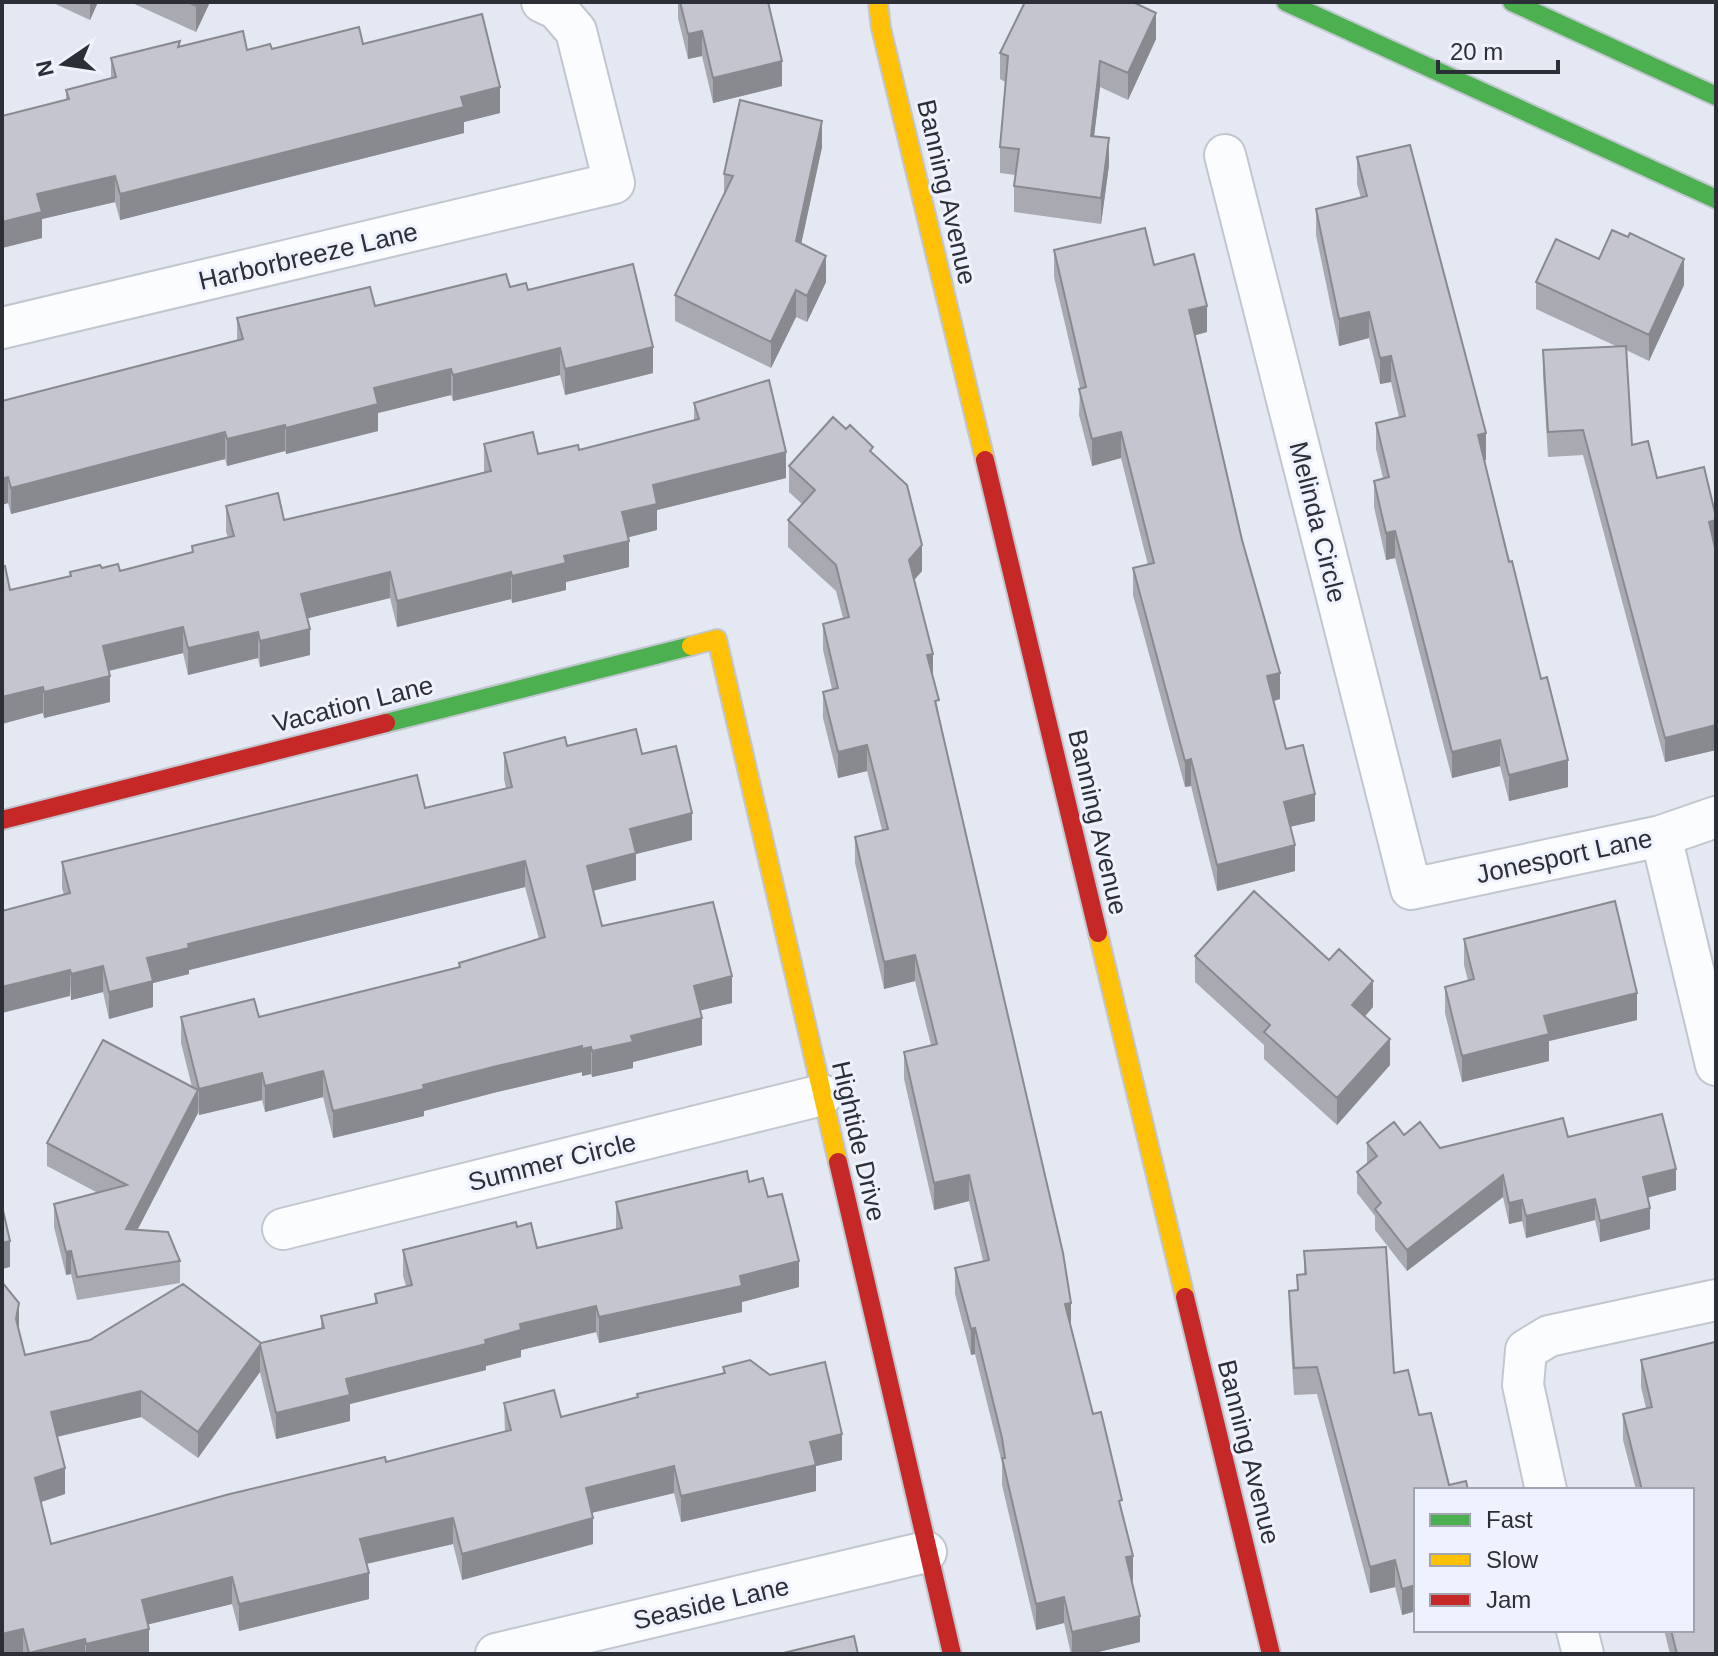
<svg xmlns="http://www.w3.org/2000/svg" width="1718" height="1656" viewBox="0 0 1718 1656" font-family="Arial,sans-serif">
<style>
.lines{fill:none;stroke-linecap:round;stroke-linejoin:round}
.street-casing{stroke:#c2c6cf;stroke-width:44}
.fast-casing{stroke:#c2c6cf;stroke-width:22}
.slow-casing{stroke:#c2c6cf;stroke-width:22}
.jam-casing{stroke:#c2c6cf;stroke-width:22}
.street{stroke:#fbfcfd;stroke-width:40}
.fast{stroke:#4caf50;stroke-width:18}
.slow{stroke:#ffc107;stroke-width:18}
.jam{stroke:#c62828;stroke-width:18}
.wall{fill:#a9a9b1}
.shaded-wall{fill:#898a90}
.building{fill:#c4c5ce;stroke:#898a90;stroke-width:2}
.labels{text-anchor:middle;stroke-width:6;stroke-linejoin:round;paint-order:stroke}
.street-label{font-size:26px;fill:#2d2f37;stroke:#eef2fe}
</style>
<rect width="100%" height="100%" fill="#e3e8f2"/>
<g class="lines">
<defs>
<path id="street" d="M1225,155L1411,889L1661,836L1716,817
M2,328L614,183L576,31L557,9L542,2
M1661,836L1716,1065
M283,1229L822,1095
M1546,1490L1523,1385L1526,1350L1549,1336L1716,1300
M1577,1630L1583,1654
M496,1654L926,1552"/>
<path id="fast" d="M1286,2L1716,199
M1512,2L1716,96
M386,723L691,646"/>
<path id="slow" d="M878,2L881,28L985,460
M691,646L717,639L838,1162
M1098,933L1185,1297"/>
<path id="jam" d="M985,460L1098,933
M2,820L386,723
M838,1162L952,1654
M1185,1297L1271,1654"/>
</defs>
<!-- street casing -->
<use href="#street" class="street-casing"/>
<!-- fast casing -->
<use href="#fast" class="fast-casing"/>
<!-- slow casing -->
<use href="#slow" class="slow-casing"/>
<!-- jam casing -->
<use href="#jam" class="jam-casing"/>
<!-- street -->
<use href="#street" class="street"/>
<!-- fast -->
<use href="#fast" class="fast"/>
<!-- slow -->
<use href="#slow" class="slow"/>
<!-- jam -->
<use href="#jam" class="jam"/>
</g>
<!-- wall -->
<path class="wall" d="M51,2H98L90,20Z
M130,2H210L196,32Z
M678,2H768L782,86L713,103L702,56L688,59L678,18Z
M1156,39L1128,100L1100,87L1094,136L1109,165L1101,224L1014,212V186L1015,175L1000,173V147L1005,82L1000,79V53Z
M363,44L500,113L464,122V133L120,220L115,202L42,219V238L2,248L66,100V90L111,79V58L180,47L247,50Z
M822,147L801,244L826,282L807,322L796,317L771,368L675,321V295L724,194V174Z
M1357,157L1486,460H1484L1568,787L1509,801L1500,766L1452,778L1395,558L1386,560L1374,507V481L1383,478L1376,449V423L1399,417L1391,382L1380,384L1369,338L1339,346L1316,235V209L1361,198L1357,184Z
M1054,250L1154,265L1207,332L1195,335L1280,699L1274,701L1286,749L1315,821L1290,827L1295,871L1217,891L1191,786L1185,787L1133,595V568L1148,565L1121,458L1092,466L1079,415L1080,388L1054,277Z
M1599,259L1684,285L1649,361L1626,350L1632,445L1657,478L1716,545H1714L1716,552V750L1665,762L1583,455L1548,457L1543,375V350L1618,347L1536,309V282Z
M510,287L528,290L653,373L565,395L560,375L453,401L451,395L378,413V431L286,454L285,451L227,466L225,459L11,514L8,503L2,505V401L237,340V318L375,306Z
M694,403L786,478L657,510V530L628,537L629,567L566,582V590L512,603L511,599L397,627L390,598L307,618L310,655L260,667L258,658L188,675L183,653L109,671L110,702L44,718L10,590L70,576V572L102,568L120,571L192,553V546L228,537L226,532V506L284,520L484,472V444L538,454L579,450L694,421Z
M873,454L922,571L914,580L939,715L1071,1328L1093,1414L1122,1512L1133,1582H1132L1140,1642L1090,1654H1071L1064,1623L1036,1630L1002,1485V1463L975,1354L971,1355L955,1294V1268L983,1261L969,1201L934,1210L904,1079V1052L931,1045L915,981L884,989L855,863V837L882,830L867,771L838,778L823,718V692L832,689L823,650V624L843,618L836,591L788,547V520L802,504L789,492V466Z
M567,746L642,754L692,840L636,854V880L593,891L602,926L732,1003L700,1010L702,1045L633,1062V1068L592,1077L591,1074L582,1076V1072L497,1092L424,1111V1116L333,1138L323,1097L265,1112L262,1100L199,1115L198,1110V1113L137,1230L180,1261V1283L77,1300L71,1274L66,1275L54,1227V1204L98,1193L47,1166V1143L192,1087L181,1043V1017H259L459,967V963L539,939L525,887L189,970V974L153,983V1007L109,1019L103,992L71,1000L64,895L62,888V862L425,808L506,788L504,779V753Z
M1464,939L1637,1020L1549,1041V1061L1462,1082L1445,1013V987L1468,981L1464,965Z
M1195,956L1373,1007L1365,1016L1390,1065L1337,1125L1264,1059V1045L1195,982Z
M1404,1135L1440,1148L1568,1137L1676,1190L1648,1197L1650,1229L1600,1242L1595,1220L1526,1238L1522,1221L1509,1224L1503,1197L1407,1271L1375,1230V1216L1357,1193V1172L1367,1164V1143Z
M749,1182L768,1197L799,1287L742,1302V1312L599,1343L596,1332L521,1350V1357L486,1366V1370L350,1404V1421L276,1439L260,1372L198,1458L141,1417L57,1437L65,1494L41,1502L51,1544L505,1432L504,1403L561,1417L637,1398V1394L723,1374V1367L842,1460L816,1466V1491L681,1522L674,1493L592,1513L593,1544L462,1580L453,1544L367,1564L369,1599L239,1631L232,1604L148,1624L149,1654H2L19,1331L25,1355L261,1343L321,1328V1316L375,1303V1294L406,1286L403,1276V1250L517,1227L537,1248L616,1230V1202Z
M1304,1251L1394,1373L1419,1415L1449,1485L1468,1490H1416V1611L1402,1615L1395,1587L1370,1593L1317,1394L1294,1395L1289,1317V1291L1297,1290V1275L1304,1274Z
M1715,1342L1716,1347V1654H1670L1664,1630H1692V1490H1636L1623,1440V1414L1646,1408L1641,1387V1360Z"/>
<!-- shaded-wall -->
<path class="shaded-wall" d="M90,2H98L90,20Z
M198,2H210L196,32V6Z
M1156,13V39L1128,100V73Z
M702,31V56L688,59V34Z
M782,61V86L713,103V78Z
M1100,61V87L1091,162V136Z
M500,87V113L464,122V133L120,220V194Z
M822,121V147L796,268V241Z
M1109,138V165L1101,224V198Z
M115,176V202L42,219V238L2,248V222L37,194Z
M826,256V282L807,322V296Z
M1684,259V285L1649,361V335Z
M796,290V317L771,368V342Z
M1207,306V332L1189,337V310Z
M1369,312V338L1339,346V319Z
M653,347V373L565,395V369Z
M560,348V375L453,401V375Z
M1391,356V382L1380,384V358Z
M451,369V395L378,413V431L286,454V428L374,388Z
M285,425V451L227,466V439Z
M225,432V459L11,514V488Z
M1121,432V458L1092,466V439Z
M1486,433V460L1478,462V435Z
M786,452V478L657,510V530L622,539V512L653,485Z
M8,477V503L2,505V479Z
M1716,520V545L1709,546V522Z
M1395,531V558L1386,560V533Z
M629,541V567L566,582V590L512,603V576L564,556Z
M922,545V571L909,586V560Z
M390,572V598L301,620V594Z
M511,572V599L397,627V601Z
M183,627V653L103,672V646Z
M310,629V655L260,667V641Z
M258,632V658L188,675V648Z
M933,654V680L927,655Z
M1280,673V699L1267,703V676Z
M110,676V702L44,718V692Z
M43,687V713L2,724V697Z
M1716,725V750L1665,762V738Z
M1500,740V766L1452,778V752Z
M867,745V771L838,778V752Z
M1191,759V786L1185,787V761Z
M1568,760V787L1509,801V775Z
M1315,794V821L1284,828V802Z
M692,813V840L636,854V880L587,892V866L630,829Z
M1295,845V871L1217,891V865Z
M525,861V887L189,970V974L153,983V1007L109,1019V992L147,958L188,944Z
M915,955V981L884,989V962Z
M103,966V992L71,1000V974Z
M70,970V996L2,1013V987Z
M732,976V1003L694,1012V986Z
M1373,981V1007L1352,1031V1005Z
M1637,993V1020L1549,1041V1061L1462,1082V1056L1544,1016Z
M702,1018V1045L633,1062V1068L592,1077V1051L631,1036Z
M1390,1039V1065L1337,1125V1098Z
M582,1046V1072L497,1092L424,1111V1116L333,1138V1111L423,1085L497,1066Z
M591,1047V1074L582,1076V1049Z
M323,1071V1097L265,1112V1086Z
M262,1073V1100L199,1115V1089Z
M198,1090V1113L126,1252V1229Z
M1676,1169V1190L1643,1199V1177Z
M969,1175V1201L934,1210V1183Z
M1503,1175V1197L1407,1271V1250Z
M1595,1199V1220L1526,1238V1216Z
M1522,1200V1221L1509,1224V1203Z
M1650,1208V1229L1600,1242V1221Z
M10,1241V1267L2,1269V1243Z
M71,1251V1274L66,1275V1252Z
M799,1261V1287L742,1302V1312L599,1343V1317L740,1276Z
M19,1303V1329L16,1319Z
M1071,1303V1329L1065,1304Z
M596,1306V1332L521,1350V1357L486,1366V1370L350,1404V1421L276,1439V1413L346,1379L485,1340L520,1324Z
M975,1328V1354L971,1355V1329Z
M260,1345V1372L198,1458V1432Z
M141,1391V1417L51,1438V1412Z
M842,1434V1460L816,1466V1491L681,1522V1496L810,1442Z
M674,1466V1493L586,1514V1488Z
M65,1468V1494L35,1504V1478Z
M453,1518V1544L360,1565V1539Z
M593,1518V1544L462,1580V1554Z
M1133,1556V1582L1126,1584V1557Z
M1395,1560V1587L1370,1593V1567Z
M369,1573V1599L239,1631V1604Z
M232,1577V1604L142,1626V1600Z
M1416,1585V1611L1402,1615V1589Z
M1064,1597V1623L1036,1630V1604Z
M1140,1616V1642L1090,1654H1072V1632Z
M23,1629V1654H2V1634Z
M149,1629V1654H86V1644Z
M85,1639V1654H29V1653Z"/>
<!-- building -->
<path class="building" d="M188,2H198L196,6Z
M680,2H768L782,61L713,78L702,31L688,34Z
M1025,2H1133L1156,13L1128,73L1100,61L1091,136L1109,138L1101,198L1014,186L1019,149L1000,147L1008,56L1000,53Z
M482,14L500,87L461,97L464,107L120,194L115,176L37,194L42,212L2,222V116L69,99L66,90L116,77L111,58L180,41L178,47L243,31L247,50L270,44L272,49L359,27L363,44Z
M740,100L822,121L796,241L826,256L807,296L796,290L771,342L675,295L733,176L724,174Z
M1410,145L1486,433L1478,435L1509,562L1512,561L1541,679L1547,677L1568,760L1509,775L1500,740L1452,752L1395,531L1386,533L1374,481L1389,477L1376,423L1405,416L1391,356L1380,358L1369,312L1339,319L1316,209L1367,196L1357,157Z
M1145,228L1154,265L1194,254L1207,306L1189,310L1242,540L1280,673L1267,676L1286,749L1303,745L1315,794L1284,802L1295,845L1217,865L1191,759L1185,761L1133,568L1154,563L1121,432L1092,439L1079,389L1086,387L1054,250Z
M1612,230L1628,237L1630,233L1684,259L1649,335L1536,282L1556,239L1599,259Z
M633,264L653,347L565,369L560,348L453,375L451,369L374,388L378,404L286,428L285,425L227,439L225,432L11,488L8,477L2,479V401L243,339L237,318L370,287L375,306L506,274L510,287L526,283L528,290Z
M1626,346L1632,445L1648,441L1657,478L1704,467L1716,517V520L1709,522L1716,552V725L1665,738L1583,430L1548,432L1543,350Z
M769,380L786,452L653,485L657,504L622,512L629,541L564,556L566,563L512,576L511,572L397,601L390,572L301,594L310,629L260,641L258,632L188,648L183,627L103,646L110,676L44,692L43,687L2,697V567L5,566L10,590L71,576L70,572L100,565L102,568L118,564L120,571L193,552L192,546L234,536L226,506L278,493L284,520L414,490L491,471L484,444L533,432L538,454L578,445L579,450L699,419L694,403Z
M833,417L846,429L850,425L873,447L870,451L907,485L922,545L909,560L933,654L927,655L939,700L935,701L1063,1253L1071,1303L1065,1304L1093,1414L1101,1412L1122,1500L1119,1501L1133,1556L1126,1557L1140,1616L1072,1632L1064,1597L1036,1604L1002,1458H1005L1002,1438L975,1328L971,1329L955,1268L989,1260L969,1175L934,1183L904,1052L937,1044L915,955L884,962L855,837L888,829L867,745L838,752L823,692L838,688L823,624L849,617L836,565L788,520L815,490L789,466Z
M636,729L642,754L676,746L692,813L630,829L636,853L587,866L602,926L713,902L732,976L694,986L702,1018L631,1036L633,1042L592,1051L591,1047L582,1049V1046L497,1066L423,1085L424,1089L333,1111L323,1071L265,1086L262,1073L199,1089L181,1017L254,999L259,1017L460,967L459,963L545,937L525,861L188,944L189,948L147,958L153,981L109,992L103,966L71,974L70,970L2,987V911L70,893L62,862L417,775L425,808L512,787L504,753L565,737L567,746Z
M1254,891L1329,960L1339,949L1373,981L1352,1005L1390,1039L1337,1098L1264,1032L1270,1025L1195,956Z
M1615,901L1637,993L1544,1016L1549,1034L1462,1056L1445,987L1474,979L1464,939Z
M103,1040L198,1090L126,1229L168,1232L180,1261L77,1277L71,1251L66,1252L54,1204L127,1185L47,1143Z
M1662,1114L1676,1169L1643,1177L1650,1208L1600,1221L1595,1199L1526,1216L1522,1200L1509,1203L1503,1175L1407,1250L1375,1209L1381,1203L1357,1172L1377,1156L1367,1143L1394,1122L1404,1135L1420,1122L1440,1148L1563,1118L1568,1137Z
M747,1171L749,1182L763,1178L768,1197L782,1194L799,1261L740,1276L742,1286L599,1317L596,1306L520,1324L521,1330L485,1340L486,1344L346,1379L350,1395L276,1413L260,1345L198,1432L141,1391L51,1412L65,1468L35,1478L51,1544L226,1495L385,1457L386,1462L511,1430L504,1403L554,1390L561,1417L638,1397L637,1394L725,1373L723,1367L750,1360L770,1375L825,1362L842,1434L810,1442L816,1465L681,1496L674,1466L586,1488L593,1518L462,1554L453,1518L360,1539L369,1573L239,1604L232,1577L142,1600L149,1629L86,1644L85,1639L29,1653L23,1629L2,1634V1282L19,1303L16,1319L25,1355L90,1340L183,1284L261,1343L324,1328L321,1316L377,1303L375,1294L412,1285L403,1250L516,1222L517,1227L531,1223L537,1248L622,1228L616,1202Z
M2,1206L10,1241L2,1243Z
M1386,1247L1394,1373L1408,1370L1419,1415L1431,1413L1449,1485L1466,1481L1468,1490H1416V1585L1402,1589L1395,1560L1370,1567L1317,1367L1294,1368L1289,1291L1298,1290L1297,1275L1306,1274L1304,1251Z
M1715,1342L1716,1347V1654H1677L1671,1630H1692V1490H1642L1623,1414L1652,1407L1641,1360Z
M854,1636L858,1654H779Z"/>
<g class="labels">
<!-- street labels -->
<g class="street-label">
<text transform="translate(947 192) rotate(77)" y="9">Banning Avenue</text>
<text transform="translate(308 256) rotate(-13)" y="9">Harborbreeze Lane</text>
<text transform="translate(1318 522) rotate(76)" y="9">Melinda Circle</text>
<text transform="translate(353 704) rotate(-14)" y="9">Vacation Lane</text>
<text transform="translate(1098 822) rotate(77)" y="9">Banning Avenue</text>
<text transform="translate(1564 856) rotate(-12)" y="9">Jonesport Lane</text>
<text transform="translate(859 1141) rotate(77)" y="9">Hightide Drive</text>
<text transform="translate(552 1162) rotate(-14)" y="9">Summer Circle</text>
<text transform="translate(1249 1452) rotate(76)" y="9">Banning Avenue</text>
<text transform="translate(711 1603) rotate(-13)" y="9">Seaside Lane</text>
</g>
</g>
<!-- border -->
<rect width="1718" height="1656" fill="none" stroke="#2d2f37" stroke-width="8"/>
<!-- legend -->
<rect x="1414" y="1488" width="280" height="144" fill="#eef2fe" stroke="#a1a4ae" stroke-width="2"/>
<rect x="1430" y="1514" width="40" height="12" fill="#4caf50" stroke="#a1a4ae" stroke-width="2"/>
<text x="1486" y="1528" font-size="24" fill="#2d2f37">Fast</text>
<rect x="1430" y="1554" width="40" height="12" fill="#ffc107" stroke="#a1a4ae" stroke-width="2"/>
<text x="1486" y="1568" font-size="24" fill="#2d2f37">Slow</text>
<rect x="1430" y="1594" width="40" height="12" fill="#c62828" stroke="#a1a4ae" stroke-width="2"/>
<text x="1486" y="1608" font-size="24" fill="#2d2f37">Jam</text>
<!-- north arrow -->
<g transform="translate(64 64) rotate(257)" stroke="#eef2fe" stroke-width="6" paint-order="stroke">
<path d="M0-6L14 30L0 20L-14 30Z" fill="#2d2f37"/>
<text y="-12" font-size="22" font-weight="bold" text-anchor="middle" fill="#2d2f37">N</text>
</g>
<!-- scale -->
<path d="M1438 60v12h120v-12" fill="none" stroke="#2d2f37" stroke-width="4"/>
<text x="1450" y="60" font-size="24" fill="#2d2f37" stroke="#eef2fe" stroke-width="6" paint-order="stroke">20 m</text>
</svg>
